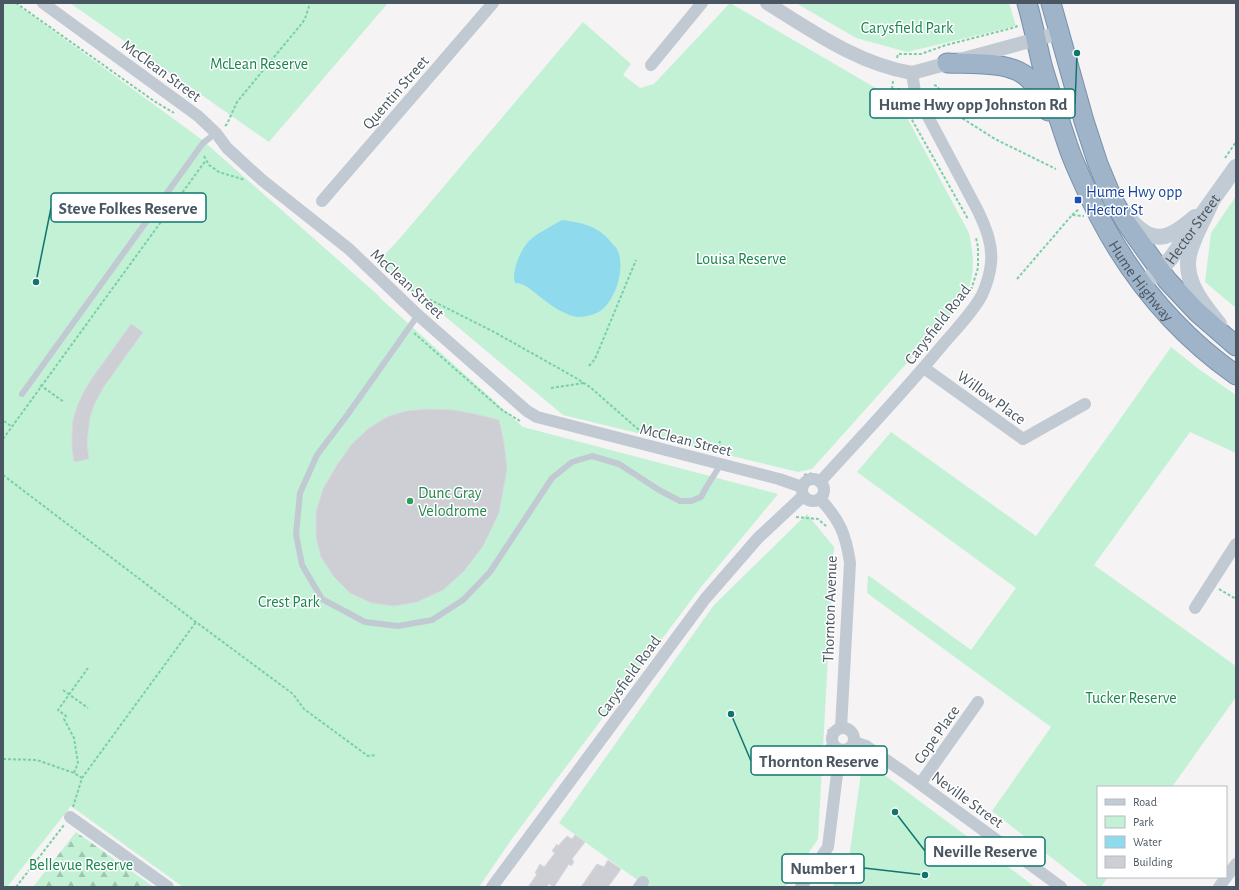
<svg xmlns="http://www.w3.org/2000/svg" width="1239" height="890" viewBox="0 0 1239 890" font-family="'Alegreya Sans',sans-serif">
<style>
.forest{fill:url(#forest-firs)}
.park{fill:#c3f1d5}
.water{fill:#90daee}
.building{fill:#cdcfd5;stroke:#d7d9de}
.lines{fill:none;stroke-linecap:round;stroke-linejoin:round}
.trunk-casing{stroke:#7690ad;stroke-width:21}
.path{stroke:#7ad0a6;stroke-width:2;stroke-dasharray:3 2;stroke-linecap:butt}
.service{stroke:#c1cad2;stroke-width:6}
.minor{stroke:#c1cad2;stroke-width:12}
.tertiary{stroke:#c1cad2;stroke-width:14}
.secondary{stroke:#c1cbd6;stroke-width:16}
.trunk{stroke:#9fb4c9;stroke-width:19}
.transit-dot{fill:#1a4fb4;stroke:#fff;stroke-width:1.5}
.leisure-dot{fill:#2e9e5b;stroke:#fff;stroke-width:1.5}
.labels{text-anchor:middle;stroke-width:3;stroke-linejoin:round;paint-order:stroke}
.park-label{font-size:16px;fill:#17864f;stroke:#fff}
.street-label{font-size:16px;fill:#4a5661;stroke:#fff}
.transit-label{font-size:16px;fill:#164399;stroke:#fff;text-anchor:start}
.leisure-label{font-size:16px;fill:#27864d;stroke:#fff;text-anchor:start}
.leader{fill:none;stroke:#0f766e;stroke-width:1.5}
.callout-dot{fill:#0f766e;stroke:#fff;stroke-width:1.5}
.callout{fill:#fff;stroke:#0f766e;stroke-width:1.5}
.callout-label{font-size:17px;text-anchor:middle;font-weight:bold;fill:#4a5661}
</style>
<defs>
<pattern id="forest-firs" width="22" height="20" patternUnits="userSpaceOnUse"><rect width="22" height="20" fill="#c3f1d5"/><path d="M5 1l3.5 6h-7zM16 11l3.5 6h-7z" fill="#a0c6b0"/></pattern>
</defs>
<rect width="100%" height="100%" fill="#f5f3f3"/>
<!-- forest -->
<path class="forest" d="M76,832L154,887H33Z"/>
<!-- park -->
<path class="park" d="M3,3H15L201,139L379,296L380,298L523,427L778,494L701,587L511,840L479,887H183L71,806L7,887H3Z
M70,3H388L269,142Z
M730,3L898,101L969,233C973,252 976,271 968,289C966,295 961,300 958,306L812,469L798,472L563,415L379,261L401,237L583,22L631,64L623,75L640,88L654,84Z
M796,3H1009L1016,26L907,52L856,38Z
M1236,196V308L1205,282L1211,233Z
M1171,347L1200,370L1236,395V453L1190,432L1094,565L1236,666V697L1172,787H1098V877H1108L1101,887H1089L992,811L1051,727L867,593L868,575L971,650L1016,588L857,472L891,432L1036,536L1111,432Z
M807,514L834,547L818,839L785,887H647L559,823L714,605Z
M863,759L1035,887H832L848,865Z"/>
<!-- water -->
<path class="water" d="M562,220C582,223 597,225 611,242C612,244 615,246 617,249C627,268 614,311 591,315C587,316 582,317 579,317C565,316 549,304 539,296C531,290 525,283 515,283C511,272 521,248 530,240C539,232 552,226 562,220Z"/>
<!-- building -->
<path class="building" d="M131,324L143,332L103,388L94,405L90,417L87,443L89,459L74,462L72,448V434L73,420L78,404L84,391L93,377Z
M428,409L453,410L475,414L499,420L504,443L507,469L499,513L483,546L464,571L443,590L417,602L394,606L372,603L350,593L334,577L321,557L316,537V512L323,489L337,465L351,445L369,428L387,417L406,411Z
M575,835L585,842L572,859L574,862L571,866L569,864L554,887L549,884L546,887H528L537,874L535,873L540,864L544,867L555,853L552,851L557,844L558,846L567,836L572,839Z
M608,860L621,869L608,887H581L597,864L604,867Z"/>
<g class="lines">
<defs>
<g id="trunk">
<path id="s2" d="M1027,3C1033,24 1037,44 1042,65C1050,92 1059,119 1068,146C1072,158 1077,169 1082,180C1116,259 1165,325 1236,375"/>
<path d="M1051,3L1084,121L1098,164L1113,200L1127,224L1167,280L1197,312L1236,346"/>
<path d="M947,63C972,64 1015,60 1032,82C1038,91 1043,102 1048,111"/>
</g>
</defs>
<!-- trunk casing -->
<use href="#trunk" class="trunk-casing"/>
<!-- path -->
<path class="path" d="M16,3L154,101L174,113
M897,58L898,54H921L946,45L1016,27L1018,25
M893,81L892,89L898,95L968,219
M934,85L937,86L954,113L995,139L1056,169
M892,89H900
M225,126L227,124L237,102L303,22L306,16L310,3
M204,156L209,165L219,172L245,180
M1225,158L1236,142
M1072,215L1079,209
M1017,279L1072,215L1084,216
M407,288L496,333L576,378L590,387L640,431
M971,290L978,268V247L976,238
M414,333L502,410L520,421
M589,366L595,359L636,260
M40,385L64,402
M551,388L584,383
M4,421L12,427
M3,439L206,160
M717,453L720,441
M3,475L196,622L293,694L304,709L368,756L376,755
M804,475L813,473
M796,517L818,519L826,526
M1219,589L1236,599
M63,690L88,708
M3,759L37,760L74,773L82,778
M826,762L829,727
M849,769L854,770L872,765L873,766
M74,773L78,763L74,738L64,719L66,716L58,710L88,668
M73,807L82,778L196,622
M16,887L64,825"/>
<!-- service -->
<path class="service" d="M418,315L348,414L317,455L300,493L296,534L302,565L322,599L365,622L398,626L432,620L463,600L490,572L552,478L572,462L592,456L619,464L659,490L680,501H691L701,497L707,486L721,464
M22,394L203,143L216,133"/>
<!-- minor -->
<path class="minor" d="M43,3L198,116L216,133L227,148L262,180L349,249L418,315L527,411L537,417L779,479L802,487
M651,65L702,3
M322,201L493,3
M924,368L1023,439L1085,404
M802 490a11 11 0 1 1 22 0a11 11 0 1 1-22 0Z
M820,482C860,438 902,394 940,348C954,331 971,315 982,295C986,286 990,274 991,263C993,245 986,228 978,211L915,92L912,73
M820,499C840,520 846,535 850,563L841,728
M1195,608L1236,544
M832 739a11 11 0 1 1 22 0a11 11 0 1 1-22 0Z
M854,742L866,746L905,773L1061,887
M920,784L978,702
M70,817L168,887
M492,887L705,599L758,538L803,496
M639,887L643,882
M801,887L828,847L840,750
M1219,887L1236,864"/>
<!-- tertiary -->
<path class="tertiary" d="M767,3C812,31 858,64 912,73L1059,33"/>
<!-- secondary -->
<g class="secondary">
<path d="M1211,203C1204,220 1193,237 1189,255C1183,281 1204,305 1219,324"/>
<path d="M1129,218C1153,247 1170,239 1195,217"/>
<path id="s1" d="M1142,284L1160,270L1171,258L1236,167"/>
</g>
<!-- trunk -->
<use href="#trunk" class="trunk"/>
</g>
<!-- markers -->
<rect class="transit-dot" x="1074" y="196" width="8" height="8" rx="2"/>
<circle class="leisure-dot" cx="410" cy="501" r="4"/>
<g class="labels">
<!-- park labels -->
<g class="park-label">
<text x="907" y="33">Carysfield Park</text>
<text x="259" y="69">McLean Reserve</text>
<text x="741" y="264">Louisa Reserve</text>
<text x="289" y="607">Crest Park</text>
<text x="1131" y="703">Tucker Reserve</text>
<text x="81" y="870">Bellevue Reserve</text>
</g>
<!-- street labels -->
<g class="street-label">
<text transform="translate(162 70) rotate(36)" y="6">McClean Street</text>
<text transform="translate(395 92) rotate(-49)" y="6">Quentin Street</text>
<text dy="6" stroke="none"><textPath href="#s1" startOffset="75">Hector Street</textPath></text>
<text dy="6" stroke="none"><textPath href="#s2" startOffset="303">Hume Highway</textPath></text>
<text transform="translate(408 283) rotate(43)" y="6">McClean Street</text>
<text transform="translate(937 324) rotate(-52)" y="6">Carysfield Road</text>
<text transform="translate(992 397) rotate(36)" y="6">Willow Place</text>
<text transform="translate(686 439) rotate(14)" y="6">McClean Street</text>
<text transform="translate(829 609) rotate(-88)" y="6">Thornton Avenue</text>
<text transform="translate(628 676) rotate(-54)" y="6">Carysfield Road</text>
<text transform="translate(936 734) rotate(-55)" y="6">Cope Place</text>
<text transform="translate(968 799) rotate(36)" y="6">Neville Street</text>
</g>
<!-- transit labels -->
<g class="transit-label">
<text x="1086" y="197">Hume Hwy opp<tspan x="1086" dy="18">Hector St</tspan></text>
</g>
<!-- leisure labels -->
<g class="leisure-label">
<text x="418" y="498">Dunc Gray<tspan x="418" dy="18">Velodrome</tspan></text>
</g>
</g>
<!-- callouts -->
<path class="leader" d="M1077 53L1075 104M36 282L51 208M731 714L751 761M895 812L925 851M925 875L864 868"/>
<g class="callout-dot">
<circle cx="1077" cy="53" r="4"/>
<circle cx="36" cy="282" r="4"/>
<circle cx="731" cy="714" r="4"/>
<circle cx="895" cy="812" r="4"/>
<circle cx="925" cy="875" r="4"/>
</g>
<g class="callout">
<rect x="870" y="89" width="205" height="29" rx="4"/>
<rect x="51" y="193" width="155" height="29" rx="4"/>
<rect x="751" y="746" width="136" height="29" rx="4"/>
<rect x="925" y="837" width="120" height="29" rx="4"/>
<rect x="782" y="854" width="82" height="29" rx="4"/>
</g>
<g class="callout-label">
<text x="973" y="110">Hume Hwy opp Johnston Rd</text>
<text x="128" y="214">Steve Folkes Reserve</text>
<text x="819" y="767">Thornton Reserve</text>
<text x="985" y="857">Neville Reserve</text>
<text x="823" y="874">Number 1</text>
</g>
<!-- border -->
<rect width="1239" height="890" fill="none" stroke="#4a5661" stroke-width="8"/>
<!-- legend -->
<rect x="1097" y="786" width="130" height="92" fill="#ffffff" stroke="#b7bbc0"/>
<rect x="1105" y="799" width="20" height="6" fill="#c1cbd6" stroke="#b7bbc0"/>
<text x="1133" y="806" font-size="12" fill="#4a5661">Road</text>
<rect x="1105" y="816" width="20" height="12" fill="#c3f1d5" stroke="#b7bbc0"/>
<text x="1133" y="826" font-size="12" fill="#4a5661">Park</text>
<rect x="1105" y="836" width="20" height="12" fill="#90daee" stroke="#b7bbc0"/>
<text x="1133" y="846" font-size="12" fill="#4a5661">Water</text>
<rect x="1105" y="856" width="20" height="12" fill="#cdcfd5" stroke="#b7bbc0"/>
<text x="1133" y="866" font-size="12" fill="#4a5661">Building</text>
</svg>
